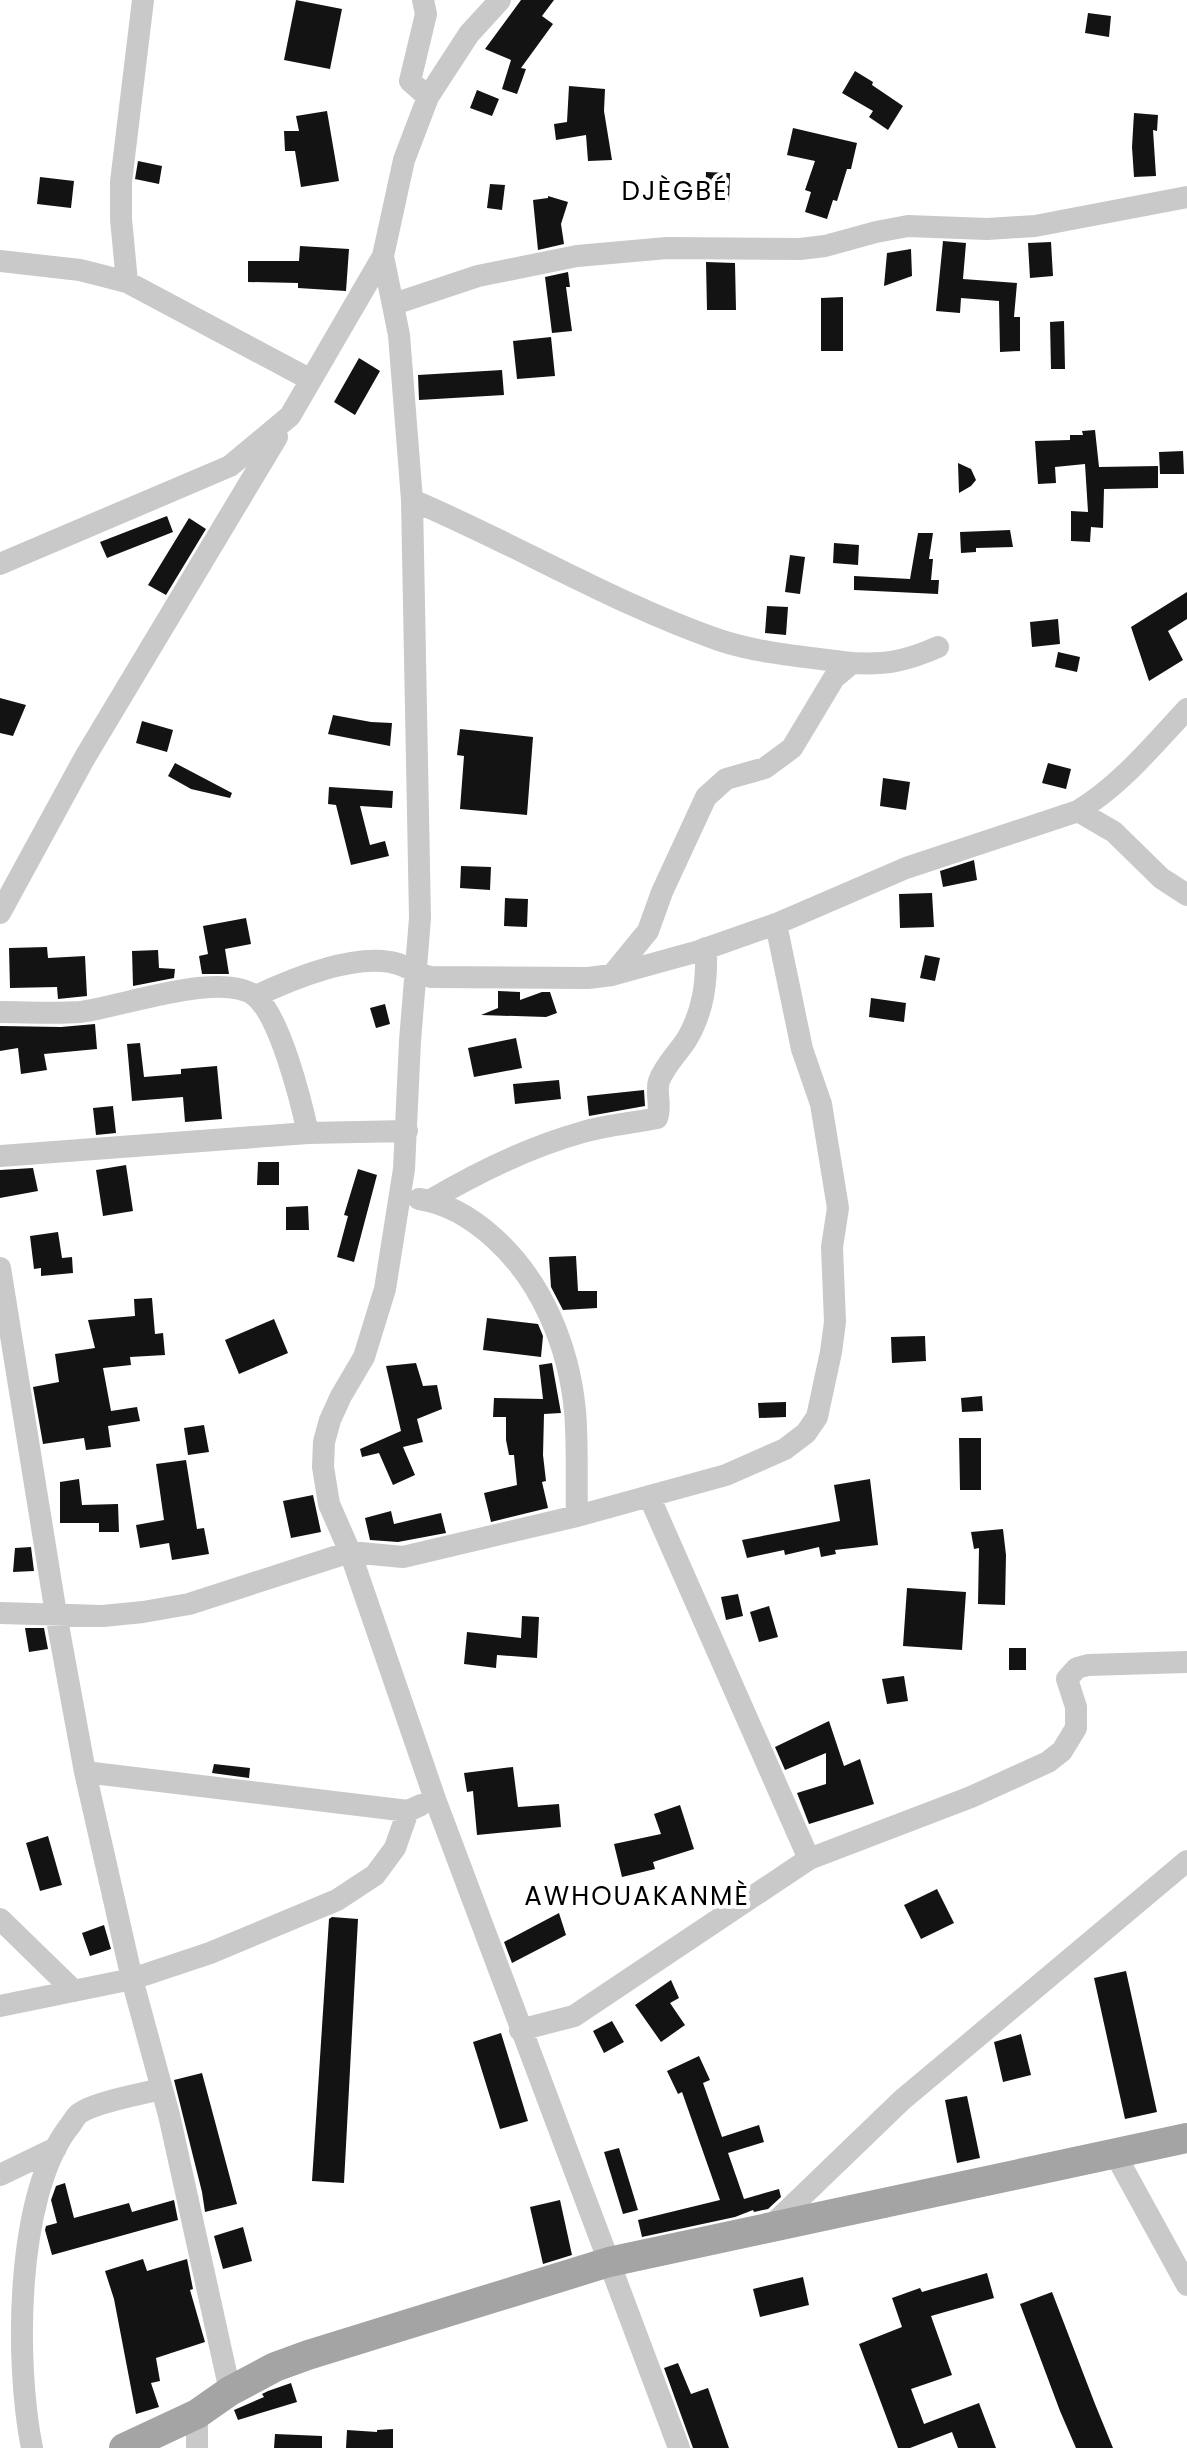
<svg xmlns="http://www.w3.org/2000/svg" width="1187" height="2448" viewBox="0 0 1187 2448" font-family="Poppins,sans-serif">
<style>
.building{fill:#131313}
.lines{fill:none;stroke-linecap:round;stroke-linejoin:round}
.minor{stroke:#c9c9c9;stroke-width:22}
.major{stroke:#a4a4a4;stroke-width:30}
.labels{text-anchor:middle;stroke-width:8;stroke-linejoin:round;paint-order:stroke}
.quarter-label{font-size:26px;letter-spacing:2px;fill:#000;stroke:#fff}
</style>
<rect width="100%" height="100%" fill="#fff"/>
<!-- building -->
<path class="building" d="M296,0L342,9L330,69L284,60Z
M521,0H554L542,16L553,24L521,68L526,69L517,94L502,89L511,60L485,49Z
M1088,13L1111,16L1109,37L1085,33Z
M855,71L873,82L872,85L903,106L888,130L869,117L873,111L842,93Z
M569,86L605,89L604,111L612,160L588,161L586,135L556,140L554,124L567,122Z
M477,90L499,99L492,116L470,108Z
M327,111L339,181L301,187L295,151H285L284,131H299L296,116Z
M1134,113L1158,115L1157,131L1153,130L1156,176L1134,177L1132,147Z
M793,128L857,143L851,169H847L837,201L833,200L827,219L805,212L811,192L805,190L815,161L787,155Z
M138,161L162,166L159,184L135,179Z
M706,172L730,173L729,202L705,201Z
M40,177L74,181L71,208L37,204Z
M490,184L505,185L502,210L487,208Z
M548,196L568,202L561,224L564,244L538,250L533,200L548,198Z
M943,241L966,243L963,279L1017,283L1014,317H1020V351L1000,352L999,301L961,298L960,313L936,311Z
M1051,242L1053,276L1030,278L1028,243Z
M300,246L349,249L346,291L298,288V283L248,282V261H299Z
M911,249L912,276L884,286L887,253Z
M706,262L735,263L736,310H707Z
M568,272L570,287H566L572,331L552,333L545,277Z
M843,297V351H821V298Z
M1064,321L1065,369H1051L1050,322Z
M551,337L555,376L517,379L513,341Z
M359,358L380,371L355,415L334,402Z
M502,370L504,395L419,400L418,375Z
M1095,430L1099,467L1158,466V488L1104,489L1103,528L1091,527L1090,542L1071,541V511L1088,512L1085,464L1055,467L1056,483L1038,484L1035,441L1070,440V435H1083L1082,431Z
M1183,451L1184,474H1160L1159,452Z
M958,463L971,469L976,480L971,486L959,493Z
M167,516L173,532L107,558L100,542Z
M189,518L206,529L166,595L148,585Z
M1010,530L1013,547L976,548V552L961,553L960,532Z
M918,533H933L929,559H933L931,580H939L938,594L854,590V576L910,579Z
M834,543L859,545L858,565L833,563Z
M790,555L805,557L800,594L785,592Z
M1187,592V619L1168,631L1183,660L1149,681L1131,627Z
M767,606L788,607L786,635L765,633Z
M1058,619L1060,644L1032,647L1030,622Z
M1058,652L1080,657L1077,672L1055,667Z
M0,698L26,705L13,736L0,733Z
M333,715L371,722L392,723L390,746L328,734Z
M142,721L173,730L167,752L136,743Z
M460,729L533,737L527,815L460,809L464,756L457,755Z
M175,763L232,793L230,798L191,789L168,776Z
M1048,763L1071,769L1066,789L1042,783Z
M883,778L910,782L906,810L880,806Z
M329,787L393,791L392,808L360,806L370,845L385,841L389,856L351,865L336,805L328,804Z
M974,860L977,880L943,887L940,871Z
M461,866L491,867L490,890L460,888Z
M932,893L934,927L900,928L899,894Z
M505,898L528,899L527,927L504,926Z
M246,918L251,944L225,949L229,974H202L199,956L208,954L203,926Z
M47,947L48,958L85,956L87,996L58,999L57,987L10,988L9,948Z
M158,950L159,968L175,969L174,978L133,986L132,951Z
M925,955L940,958L935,981L920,978Z
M498,991L520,992V1000L542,992H550L557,1013L546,1017L481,1015L498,1008Z
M871,998L906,1003L904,1022L869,1017Z
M385,1004L390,1024L376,1028L370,1008Z
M95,1024L97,1049L44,1054L47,1070L21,1074L18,1048L0,1051V1026L61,1027Z
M516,1038L522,1068L474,1077L468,1048Z
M140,1043L144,1077L181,1074V1069L217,1066L222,1119L185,1122L183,1097L132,1101L127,1044Z
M559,1080L561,1099L515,1104L513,1084Z
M644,1090L645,1106L589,1116L587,1096Z
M113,1106L116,1133L96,1135L93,1108Z
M258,1162H279V1185H257Z
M126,1165L133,1211L103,1216L96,1170Z
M33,1168L38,1191L0,1198V1170Z
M358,1169L377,1175L354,1262L337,1257L348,1216L344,1215Z
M308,1206L309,1230H286V1207Z
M58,1232L62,1258L72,1257L73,1273L41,1276V1268L34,1269L30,1236Z
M576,1256L578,1291H597V1308L563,1310L551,1287L549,1257Z
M152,1298L155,1334L163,1333L165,1355L130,1357L131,1365L103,1368L111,1411L137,1407L140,1421L108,1426L111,1447L86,1450L84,1438L43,1444L33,1387L59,1382L55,1354L95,1348L88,1320L135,1316L134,1299Z
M487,1318L538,1324L543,1336L541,1357L483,1350Z
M274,1319L288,1353L239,1374L225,1340Z
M925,1336L926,1361L892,1363L891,1337Z
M416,1363L423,1386L437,1385L442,1409L417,1419L423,1442L403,1447L415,1475L393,1485L379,1453L362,1457L360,1449L401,1431L386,1366Z
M552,1363L561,1413L544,1414L543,1455L546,1481L542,1482L548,1508L491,1522L484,1493L517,1485L514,1455H509L506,1440V1417H493L494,1398L543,1399L539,1365Z
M982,1396L983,1411L962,1412L961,1398Z
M786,1402V1417L759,1418L758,1403Z
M204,1425L209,1452L188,1455L184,1428Z
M959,1438H981V1490H960Z
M186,1460L197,1529L204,1528L209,1554L172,1560L169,1543L140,1548L136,1525L164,1520L156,1464Z
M79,1479L82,1505L118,1504L119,1532H99V1523H60V1482Z
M870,1479L878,1545L835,1550L836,1554L821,1557L819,1547L785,1555L784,1550L747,1558L742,1540L840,1521L834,1485Z
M313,1495L321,1532L291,1538L283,1501Z
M391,1511L394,1524L441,1513L446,1533L398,1542L370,1540L365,1518Z
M1003,1529L1006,1555L1005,1605L978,1604L979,1548L974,1549L971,1532Z
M31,1547L34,1571L13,1572L15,1548Z
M907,1588L966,1592L962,1650L903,1646Z
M738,1594L743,1616L726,1620L721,1597Z
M769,1606L778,1637L759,1642L750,1612Z
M522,1616L539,1617L537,1658L497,1655L496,1668L464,1664L467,1632L521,1638Z
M25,1628H44L48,1649L29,1652Z
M1009,1648H1026V1670H1009Z
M904,1676L908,1701L887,1704L882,1679Z
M829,1721L844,1766L860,1759L874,1804L809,1824L797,1793L826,1784V1753L785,1770L775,1747Z
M214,1764L250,1768L249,1778L212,1773Z
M513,1767L518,1807L559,1804L561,1827L477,1835L473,1791L467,1792L464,1773Z
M680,1805L694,1849L653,1862L655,1869L622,1877L614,1844L661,1834L654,1814Z
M48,1836L62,1885L40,1891L26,1843Z
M937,1889L954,1923L921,1939L904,1905Z
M559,1913L566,1935L512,1963L504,1942Z
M332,1917L358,1919L344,2183L312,2181L329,1919Z
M104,1925L111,1949L90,1956L82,1933Z
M1126,1971L1157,2112L1125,2119L1094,1978Z
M671,1980L679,1998L670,2003L685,2025L661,2042L635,2005Z
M612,2021L624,2042L604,2053L593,2031Z
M501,2033L528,2121L500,2129L473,2042Z
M1021,2034L1031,2075L1003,2082L994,2042Z
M699,2056L710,2080L703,2083L722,2137L759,2125L764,2142L728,2153L744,2199L779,2189L781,2197L768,2209L754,2212L753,2210L735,2217L642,2237L638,2220L720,2200L682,2092L678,2094L667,2071Z
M202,2073L237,2204L205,2212L202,2192L174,2080Z
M967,2096L980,2158L957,2163L945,2100Z
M619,2148L638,2210L623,2214L604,2152Z
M65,2183L74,2218L129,2203L132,2212L174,2200L178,2220L52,2255L45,2230L46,2226L57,2223L51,2200L56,2186Z
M560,2200L572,2255L543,2264L530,2207Z
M243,2227L252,2261L223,2269L214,2236Z
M143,2259L147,2271L187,2259L193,2289L190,2290L205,2342L156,2358L160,2381L151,2383L159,2407L136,2414L114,2299L105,2271Z
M987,2273L994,2298L931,2316L952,2375L911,2389L924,2424L979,2403L996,2448H958L952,2432L910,2448H898L859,2344L902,2327L892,2298L920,2288L922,2292Z
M803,2277L809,2305L760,2317L753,2289Z
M1052,2292L1095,2404L1113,2448H1076L1060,2411L1020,2304Z
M678,2363L691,2394L708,2388L729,2448H693L664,2368Z
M291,2383L297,2402L238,2420L234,2410L264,2397L262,2394L268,2391Z
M393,2429V2448H346L347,2430L377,2432V2430Z
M275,2434L322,2436V2448H274Z"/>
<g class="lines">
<!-- minor -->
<path class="minor" d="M423,0L426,14L410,81L428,97
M383,256L399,335L412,500L420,918L410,1041L404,1169L385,1289L364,1357L341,1396L330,1420L324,1442L323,1467L329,1504L350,1552L435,1799L679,2448
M0,261L80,270L127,282L311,380
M127,282L121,219V182L143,0
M394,304L478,276L577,256L667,248L800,249L825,246L876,232L908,226L987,229L1035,226L1187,197
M412,500C516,544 613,603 719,640C761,654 809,657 852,663
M0,564L230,466L290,416L383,256L404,160L428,97L469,34L500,0
M1078,811L1114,832L1161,878L1187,895
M0,913L84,759L277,437
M612,975L648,931L662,892L706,797L726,779L765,768L792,748L834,678L852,663C887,665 906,661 938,647
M256,996C292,979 349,955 390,962C405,964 416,974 431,977L588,978L612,975L699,951L776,924L906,868L1078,811C1121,785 1153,745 1187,709
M0,1012C26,1012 54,1014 80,1012C121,1007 223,970 255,996C280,1016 301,1101 308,1133
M0,1156L308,1133L407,1131
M419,1199C447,1203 473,1219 494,1238C542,1281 569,1347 575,1411C578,1446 576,1481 577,1516
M429,1201C478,1172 529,1147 583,1132C607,1125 633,1123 657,1118C662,1106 655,1093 659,1081C665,1065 678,1053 687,1039C704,1010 707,981 706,948
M0,1268L56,1614L85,1772L132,1979L169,2115L230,2391
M649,1496L809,1859
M0,1613L103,1616L143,1612L189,1604L350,1552L403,1557L577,1516L726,1475L785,1449L806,1433L817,1417L831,1352L835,1322L832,1247L838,1208L821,1104L802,1049L776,924
M85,1772L408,1811L421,1805
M0,1919L74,1991
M0,2006L132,1979L210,1953L337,1900L375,1875L395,1848L408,1811
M520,2030L574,2016L809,1859L971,1797L1048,1762L1062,1751L1076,1728V1707L1067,1679L1077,1668L1088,1665L1187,1662
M1115,2154L1187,2285
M0,2175L56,2148
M768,2229L902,2100L1187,1861
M197,2414V2448
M32,2448C15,2364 15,2199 68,2128C72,2124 75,2116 80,2113C95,2102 141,2094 161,2089"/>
<!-- major -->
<path class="major" d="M124,2448L197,2414L230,2391L275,2367L308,2355L609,2262L1187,2138"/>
</g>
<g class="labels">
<!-- quarter labels -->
<g class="quarter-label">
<text x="675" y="200">DJÈGBÉ</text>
<text x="637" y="1905">AWHOUAKANMÈ</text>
</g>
</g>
</svg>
